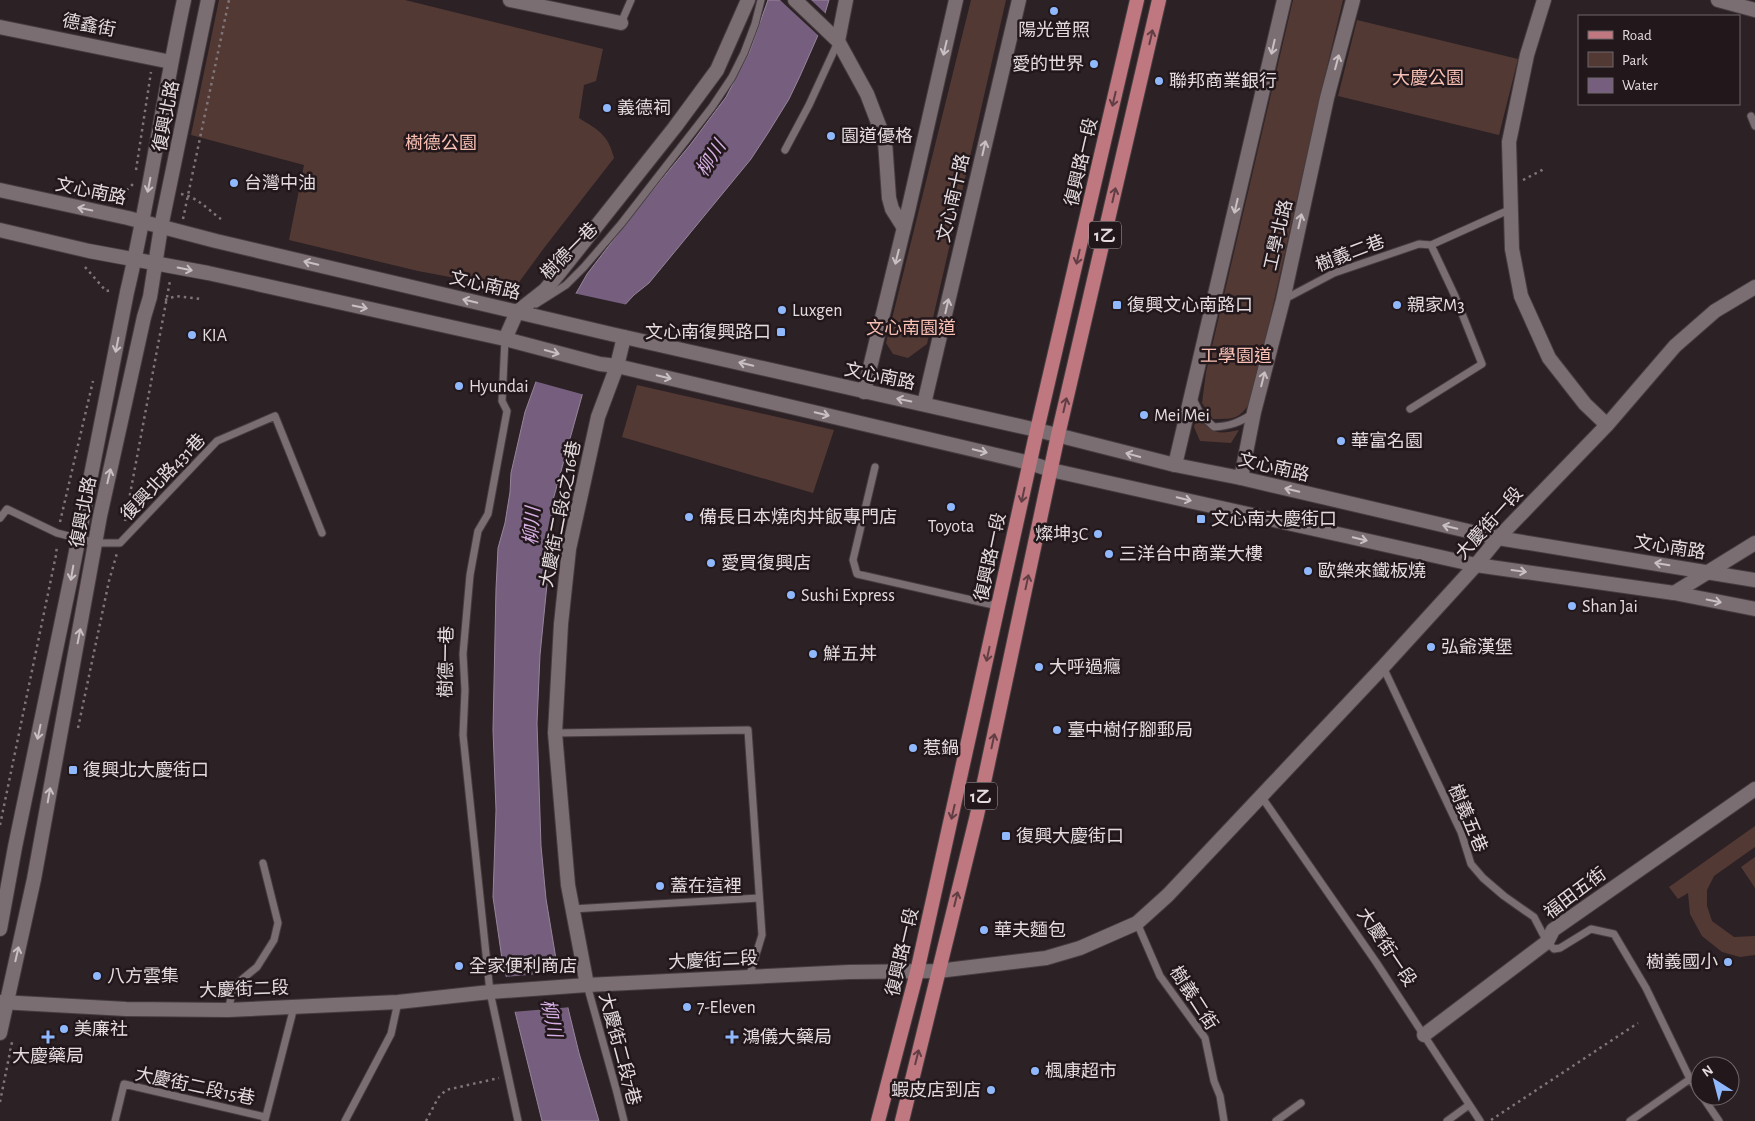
<svg xmlns="http://www.w3.org/2000/svg" width="1755" height="1121" viewBox="0 0 1755 1121" font-family="'Alegreya Sans','Noto Sans TC',sans-serif">
<style>
.green{fill:#533934}
.water{fill:#765f7e;stroke:#97849b}
.pier{fill:#2c2125}
.lines{fill:none;stroke-linecap:round;stroke-linejoin:round}
.service-casing{stroke:#463d40;stroke-width:9}
.minor-casing{stroke:#463d40;stroke-width:16}
.tertiary-casing{stroke:#463d40;stroke-width:16}
.secondary-casing{stroke:#463d40;stroke-width:16}
.primary-casing{stroke:#463d40;stroke-width:16}
.path{stroke:#80767a;stroke-width:2.5;stroke-dasharray:2.5 4;stroke-linecap:butt}
.service{stroke:#7b6e72;stroke-width:7}
.minor{stroke:#7b6e72;stroke-width:14}
.tertiary{stroke:#7b6e72;stroke-width:14}
.secondary{stroke:#7b6e72;stroke-width:14}
.primary{stroke:#bf7780;stroke-width:14}
.oneway{stroke:#613e44}
.oneway2{stroke:#c9c0c3}
.poi-dot{fill:#90b8fd;stroke:#22181c;stroke-width:2}
.labels{text-anchor:middle;stroke-width:5;stroke-linejoin:round;paint-order:stroke}
.shield{fill:#22181c;stroke:#a9a0a4;stroke-width:1}
.shield-label{font-size:16px;font-weight:bold;fill:#e3dbde}
.street-label{font-size:18px;fill:#e3dbde;stroke:#22181c}
.poi-label{font-size:18px;fill:#e3dbde;stroke:#22181c;text-anchor:start}
.park-label{font-size:18px;fill:#f8bfb3;stroke:#22181c}
.water-label{font-size:19px;font-style:italic;fill:#d6aee3;stroke:#22181c}
</style>
<rect width="100%" height="100%" fill="#2c2125"/>
<!-- green -->
<path class="green" d="M219,0H405L603,49L596,81L584,85L579,118C598,130 608,134 614,158L544,248L514,289L418,271L289,240L304,165L191,135Z
M971,0H1006L927,344L908,358L893,354L886,343Z
M1293,0H1343L1322,88L1252,399C1240,419 1236,419 1213,419L1202,403L1206,372Z
M1357,20L1518,59L1499,135L1338,96Z
M637,385L834,430L813,493L622,437Z
M1197,417C1213,433 1216,435 1239,430L1231,443L1200,441L1194,427Z
M1755,826V847L1714,876L1707,890V906L1712,921L1734,937L1755,936V955L1740,957L1722,952L1702,936L1690,914L1688,893L1678,899L1669,887Z
M1755,857V888L1741,867Z"/>
<!-- water -->
<path class="water" d="M768,0H829L819,33L800,76L789,99L768,133L751,159L649,283L634,295L604,327L583,392L553,500L549,564L540,655L537,723L541,846L546,899L556,959L579,1053L599,1121H542L502,959L493,897L496,810L493,730L496,589L498,548L505,523L510,492L511,473L525,412L554,332L587,274L638,208L690,145L726,97L749,53Z"/>
<!-- pier -->
<path class="pier" d="M780,0H811L827,15L820,37Z
M573,293L628,305L606,328L585,395L534,381L552,331Z
M562,972L572,1007L512,1012L505,977Z"/>
<g class="lines">
<defs>
<path id="service" d="M621,23L631,0
M1751,116L1755,126
M785,150L809,105L838,42
M1283,300L1334,273L1419,244L1431,245
M536,304L566,285L584,267L621,224L712,107L732,77L744,53L755,24L761,0
M505,339L502,401L507,411L488,514L478,531L470,575L463,654L465,690L463,735L490,992L518,1121
M1192,397L1201,415L1214,427C1229,426 1239,423 1252,414
M1410,409L1482,364L1455,296L1431,245L1511,209
M875,467L853,560L857,574L998,606
M0,518L7,509L57,533L96,543H120L217,441L275,416L322,533
M1383,667L1461,832L1471,864L1483,878L1504,896L1534,917L1547,942L1554,949L1560,948L1591,929L1614,934L1646,988L1690,1079L1700,1093
M555,733L748,730L762,935L749,977
M1261,796L1376,962L1480,1121
M572,909L759,898
M1137,923L1160,976L1205,1038L1214,1081L1220,1096L1224,1121
M587,985L616,1089L624,1121
M228,1010L234,986L257,967L274,940L278,923L263,863
M1702,1096L1719,1121
M265,1120L294,1007
M115,1121L124,1084L265,1117
M345,1121L391,1034L398,1002
M1276,1121L1301,1103
M1447,1121L1469,1105
M1630,1121L1690,1079"/>
<path id="minor" d="M510,0L621,23
M795,0L838,41L867,94L885,141L889,198L892,209L904,228
M1544,0L1527,55L1509,142L1512,249L1521,296L1549,358L1585,404L1607,425
M1718,0L1755,10
M0,27L171,62
M838,41L846,0
M505,339L517,312L545,290L560,272L675,127L717,70L748,0
M864,392L908,211L956,0
M924,404L1019,0
M1175,465L1284,0
M1241,478L1254,412L1283,300L1327,98L1353,0
M587,985L568,885L555,733L561,624L569,549L584,481L598,417L617,366L624,337
M0,1002L126,1009L228,1010L398,1002L490,992L587,985L849,972L938,971L1046,958L1080,948L1137,923L1168,895L1383,667L1476,565L1498,538L1607,425L1675,346L1715,311L1755,287
M1424,1035L1547,942L1553,930L1755,789"/>
<path id="tertiary" d="M1674,593L1755,543
M0,929L15,847L71,577L127,292C150,196 163,97 184,0
M0,1033L34,879L100,516L144,317L150,297L161,227L208,0"/>
<path id="secondary" d="M0,190L128,218L216,241L611,334L1037,430L1175,465L1241,478L1498,538L1755,580
M0,230L89,251L208,273L505,339L600,364L617,366L1030,463L1051,470L1476,565L1674,593L1755,609"/>
<path id="primary" d="M878,1121L917,972L1037,430L1137,0
M902,1121L977,815L1058,435L1159,0"/>
</defs>
<!-- service casing -->
<use href="#service" class="service-casing"/>
<!-- minor casing -->
<use href="#minor" class="minor-casing"/>
<!-- tertiary casing -->
<use href="#tertiary" class="tertiary-casing"/>
<!-- secondary casing -->
<use href="#secondary" class="secondary-casing"/>
<!-- primary casing -->
<use href="#primary" class="primary-casing"/>
<!-- path -->
<path class="path" d="M136,170L151,72
M1523,180L1546,168
M102,194H123L133,184
M181,194C199,198 207,209 221,219
M183,219L229,0
M85,267L106,291L113,290
M165,300L176,296L202,299
M125,521L170,281
M60,522L93,381
M78,728L109,581L117,553
M0,825L56,555L57,545
M0,1102L12,1042
M1491,1120L1638,1023
M426,1121L438,1098L446,1090L499,1078"/>
<!-- service -->
<use href="#service" class="service"/>
<!-- minor -->
<use href="#minor" class="minor"/>
<!-- tertiary -->
<use href="#tertiary" class="tertiary"/>
<!-- secondary -->
<use href="#secondary" class="secondary"/>
<!-- primary -->
<use href="#primary" class="primary"/>
</g>
<!-- one-way arrows -->
<defs><path id="oneway-shaft" d="M-6 0H5M1.5-3L5.5 0L1.5 3" fill="none" stroke-width="1.6" stroke-linecap="round" stroke-linejoin="round" transform="scale(1.25)"/></defs>
<g class="oneway">
<use href="#oneway-shaft" transform="translate(1151 37) rotate(-77)"/>
<use href="#oneway-shaft" transform="translate(1114 99) rotate(103)"/>
<use href="#oneway-shaft" transform="translate(1114 195) rotate(-77)"/>
<use href="#oneway-shaft" transform="translate(1078 257) rotate(103)"/>
<use href="#oneway-shaft" transform="translate(1065 405) rotate(-77)"/>
<use href="#oneway-shaft" transform="translate(1023 495) rotate(102)"/>
<use href="#oneway-shaft" transform="translate(1027 582) rotate(-78)"/>
<use href="#oneway-shaft" transform="translate(988 654) rotate(102)"/>
<use href="#oneway-shaft" transform="translate(993 741) rotate(-78)"/>
<use href="#oneway-shaft" transform="translate(953 812) rotate(103)"/>
<use href="#oneway-shaft" transform="translate(956 899) rotate(-76)"/>
<use href="#oneway-shaft" transform="translate(917 1057) rotate(-76)"/>
</g>
<g class="oneway2">
<use href="#oneway-shaft" transform="translate(1273 47) rotate(103)"/>
<use href="#oneway-shaft" transform="translate(945 48) rotate(103)"/>
<use href="#oneway-shaft" transform="translate(1337 62) rotate(-75)"/>
<use href="#oneway-shaft" transform="translate(984 148) rotate(-77)"/>
<use href="#oneway-shaft" transform="translate(149 185) rotate(101)"/>
<use href="#oneway-shaft" transform="translate(1236 206) rotate(103)"/>
<use href="#oneway-shaft" transform="translate(85 209) rotate(-168)"/>
<use href="#oneway-shaft" transform="translate(1300 221) rotate(-77)"/>
<use href="#oneway-shaft" transform="translate(897 257) rotate(104)"/>
<use href="#oneway-shaft" transform="translate(311 263) rotate(-167)"/>
<use href="#oneway-shaft" transform="translate(185 269) rotate(11)"/>
<use href="#oneway-shaft" transform="translate(470 301) rotate(-167)"/>
<use href="#oneway-shaft" transform="translate(947 306) rotate(-77)"/>
<use href="#oneway-shaft" transform="translate(360 307) rotate(12)"/>
<use href="#oneway-shaft" transform="translate(117 345) rotate(101)"/>
<use href="#oneway-shaft" transform="translate(552 352) rotate(15)"/>
<use href="#oneway-shaft" transform="translate(746 364) rotate(-167)"/>
<use href="#oneway-shaft" transform="translate(664 377) rotate(13)"/>
<use href="#oneway-shaft" transform="translate(1263 379) rotate(-76)"/>
<use href="#oneway-shaft" transform="translate(904 400) rotate(-168)"/>
<use href="#oneway-shaft" transform="translate(822 414) rotate(13)"/>
<use href="#oneway-shaft" transform="translate(980 451) rotate(13)"/>
<use href="#oneway-shaft" transform="translate(1133 455) rotate(-165)"/>
<use href="#oneway-shaft" transform="translate(109 476) rotate(-77)"/>
<use href="#oneway-shaft" transform="translate(1292 490) rotate(-167)"/>
<use href="#oneway-shaft" transform="translate(1184 499) rotate(13)"/>
<use href="#oneway-shaft" transform="translate(1450 527) rotate(-167)"/>
<use href="#oneway-shaft" transform="translate(1360 539) rotate(13)"/>
<use href="#oneway-shaft" transform="translate(1662 564) rotate(-171)"/>
<use href="#oneway-shaft" transform="translate(1519 571) rotate(8)"/>
<use href="#oneway-shaft" transform="translate(72 573) rotate(100)"/>
<use href="#oneway-shaft" transform="translate(1714 601) rotate(11)"/>
<use href="#oneway-shaft" transform="translate(79 636) rotate(-79)"/>
<use href="#oneway-shaft" transform="translate(39 732) rotate(102)"/>
<use href="#oneway-shaft" transform="translate(49 795) rotate(-80)"/>
<use href="#oneway-shaft" transform="translate(17 954) rotate(-77)"/>
</g>
<!-- markers -->
<g class="poi-dot">
<circle cx="1054" cy="11" r="5"/>
<circle cx="1094" cy="64" r="5"/>
<circle cx="1159" cy="81" r="5"/>
<circle cx="607" cy="108" r="5"/>
<circle cx="831" cy="136" r="5"/>
<circle cx="234" cy="183" r="5"/>
<rect x="1112" y="300" width="10" height="10" rx="2.5"/>
<circle cx="1397" cy="305" r="5"/>
<circle cx="782" cy="310" r="5"/>
<rect x="776" y="327" width="10" height="10" rx="2.5"/>
<circle cx="192" cy="335" r="5"/>
<circle cx="459" cy="386" r="5"/>
<circle cx="1144" cy="415" r="5"/>
<circle cx="1341" cy="441" r="5"/>
<circle cx="951" cy="507" r="5"/>
<circle cx="689" cy="517" r="5"/>
<rect x="1196" y="514" width="10" height="10" rx="2.5"/>
<circle cx="1098" cy="534" r="5"/>
<circle cx="1109" cy="554" r="5"/>
<circle cx="711" cy="563" r="5"/>
<circle cx="1308" cy="571" r="5"/>
<circle cx="791" cy="595" r="5"/>
<circle cx="1572" cy="606" r="5"/>
<circle cx="1431" cy="647" r="5"/>
<circle cx="813" cy="654" r="5"/>
<circle cx="1039" cy="667" r="5"/>
<circle cx="1057" cy="730" r="5"/>
<circle cx="913" cy="748" r="5"/>
<rect x="68" y="765" width="10" height="10" rx="2.5"/>
<rect x="1001" y="831" width="10" height="10" rx="2.5"/>
<circle cx="660" cy="886" r="5"/>
<circle cx="984" cy="930" r="5"/>
<circle cx="1728" cy="962" r="5"/>
<circle cx="459" cy="966" r="5"/>
<circle cx="97" cy="976" r="5"/>
<circle cx="687" cy="1007" r="5"/>
<circle cx="64" cy="1029" r="5"/>
<path d="M45.5 1029.5h5v5h5v5h-5v5h-5v-5h-5v-5h5z"/>
<path d="M729.5 1029.5h5v5h5v5h-5v5h-5v-5h-5v-5h5z"/>
<circle cx="1035" cy="1071" r="5"/>
<circle cx="991" cy="1090" r="5"/>
</g>
<g class="labels">
<!-- shield labels -->
<g class="shield">
<rect x="1089" y="221.5" width="32" height="27" rx="4"/>
<rect x="965" y="782.5" width="32" height="27" rx="4"/>
</g>
<g class="shield-label">
<text x="1105" y="241">1乙</text>
<text x="981" y="802">1乙</text>
</g>
<!-- street labels -->
<g class="street-label">
<text transform="translate(89 25) rotate(11)" y="6">德鑫街</text>
<text transform="translate(166 116) rotate(-79)" y="6">復興北路</text>
<text transform="translate(1081 162) rotate(-77)" y="6">復興路一段</text>
<text transform="translate(91 191) rotate(12)" y="6">文心南路</text>
<text transform="translate(953 198) rotate(-77)" y="6">文心南十路</text>
<text transform="translate(1278 235) rotate(-77)" y="6">工學北路</text>
<text transform="translate(569 251) rotate(-45)" y="6">樹德一巷</text>
<text transform="translate(1350 253) rotate(-21)" y="6">樹義二巷</text>
<text transform="translate(485 285) rotate(13)" y="6">文心南路</text>
<text transform="translate(880 376) rotate(12)" y="6">文心南路</text>
<text transform="translate(1274 467) rotate(13)" y="6">文心南路</text>
<text transform="translate(163 477) rotate(-46)" y="6">復興北路431巷</text>
<text transform="translate(83 512) rotate(-79)" y="6">復興北路</text>
<text transform="translate(560 514) rotate(-79)" y="6">大慶街二段6之16巷</text>
<text transform="translate(1489 523) rotate(-48)" y="6">大慶街一段</text>
<text transform="translate(1670 547) rotate(9)" y="6">文心南路</text>
<text transform="translate(990 557) rotate(-78)" y="6">復興路一段</text>
<text transform="translate(446 662) rotate(-89)" y="6">樹德一巷</text>
<text transform="translate(1468 818) rotate(67)" y="6">樹義五巷</text>
<text transform="translate(1575 893) rotate(-37)" y="6">福田五街</text>
<text transform="translate(1387 947) rotate(56)" y="6">大慶街一段</text>
<text transform="translate(902 952) rotate(-77)" y="6">復興路一段</text>
<text transform="translate(713 960) rotate(-3)" y="6">大慶街二段</text>
<text transform="translate(244 989) rotate(-2)" y="6">大慶街二段</text>
<text transform="translate(1194 998) rotate(57)" y="6">樹義二街</text>
<text transform="translate(620 1049) rotate(75)" y="6">大慶街二段7巷</text>
<text transform="translate(195 1086) rotate(12)" y="6">大慶街二段15巷</text>
</g>
<!-- poi labels -->
<g class="poi-label">
<text x="1054" y="36" text-anchor="middle">陽光普照</text>
<text x="1084" y="70" text-anchor="end">愛的世界</text>
<text x="1169" y="87">聯邦商業銀行</text>
<text x="617" y="114">義德祠</text>
<text x="841" y="142">園道優格</text>
<text x="244" y="189">台灣中油</text>
<text x="1127" y="311">復興文心南路口</text>
<text x="1407" y="311">親家M3</text>
<text x="792" y="316">Luxgen</text>
<text x="771" y="338" text-anchor="end">文心南復興路口</text>
<text x="202" y="341">KIA</text>
<text x="469" y="392">Hyundai</text>
<text x="1154" y="421">Mei Mei</text>
<text x="1351" y="447">華富名園</text>
<text x="699" y="523">備長日本燒肉丼飯專門店</text>
<text x="1211" y="525">文心南大慶街口</text>
<text x="951" y="532" text-anchor="middle">Toyota</text>
<text x="1088" y="540" text-anchor="end">燦坤3C</text>
<text x="1119" y="560">三洋台中商業大樓</text>
<text x="721" y="569">愛買復興店</text>
<text x="1318" y="577">歐樂來鐵板燒</text>
<text x="801" y="601">Sushi Express</text>
<text x="1582" y="612">Shan Jai</text>
<text x="1441" y="653">弘爺漢堡</text>
<text x="823" y="660">鮮五丼</text>
<text x="1049" y="673">大呼過癮</text>
<text x="1067" y="736">臺中樹仔腳郵局</text>
<text x="923" y="754">惹鍋</text>
<text x="83" y="776">復興北大慶街口</text>
<text x="1016" y="842">復興大慶街口</text>
<text x="670" y="892">蓋在這裡</text>
<text x="994" y="936">華夫麵包</text>
<text x="1718" y="968" text-anchor="end">樹義國小</text>
<text x="469" y="972">全家便利商店</text>
<text x="107" y="982">八方雲集</text>
<text x="697" y="1013">7-Eleven</text>
<text x="74" y="1035">美廉社</text>
<text x="742" y="1043">鴻儀大藥局</text>
<text x="48" y="1062" text-anchor="middle">大慶藥局</text>
<text x="1045" y="1077">楓康超市</text>
<text x="981" y="1096" text-anchor="end">蝦皮店到店</text>
</g>
<!-- park labels -->
<g class="park-label">
<text x="1428" y="84">大慶公園</text>
<text x="441" y="149">樹德公園</text>
<text x="911" y="334">文心南園道</text>
<text x="1236" y="362">工學園道</text>
</g>
<!-- water labels -->
<g class="water-label">
<text transform="translate(710 158) rotate(-57)" y="7">柳川</text>
<text transform="translate(531 526) rotate(-86)" y="7">柳川</text>
<text transform="translate(552 1018) rotate(78)" y="7">柳川</text>
</g>
</g>
<!-- legend -->
<rect x="1578" y="15" width="162" height="90" fill="#22181c" stroke="#6f666a"/>
<rect x="1588" y="31" width="25" height="8" fill="#bf7780" stroke="#6f666a"/>
<text x="1622" y="40" font-size="15" fill="#e3dbde">Road</text>
<rect x="1588" y="52" width="25" height="15" fill="#533934" stroke="#6f666a"/>
<text x="1622" y="65" font-size="15" fill="#e3dbde">Park</text>
<rect x="1588" y="78" width="25" height="15" fill="#765f7e" stroke="#6f666a"/>
<text x="1622" y="90" font-size="15" fill="#e3dbde">Water</text>
<!-- north arrow -->
<g transform="translate(1715 1081) rotate(324)"><circle r="24" fill="#22181c" stroke="#6f666a"/>
<path d="M0-4L9 19L0 12L-9 19Z" fill="#90b8fd"/>
<text y="-8" font-size="14" font-weight="bold" text-anchor="middle" fill="#e3dbde">N</text>
</g>
</svg>
